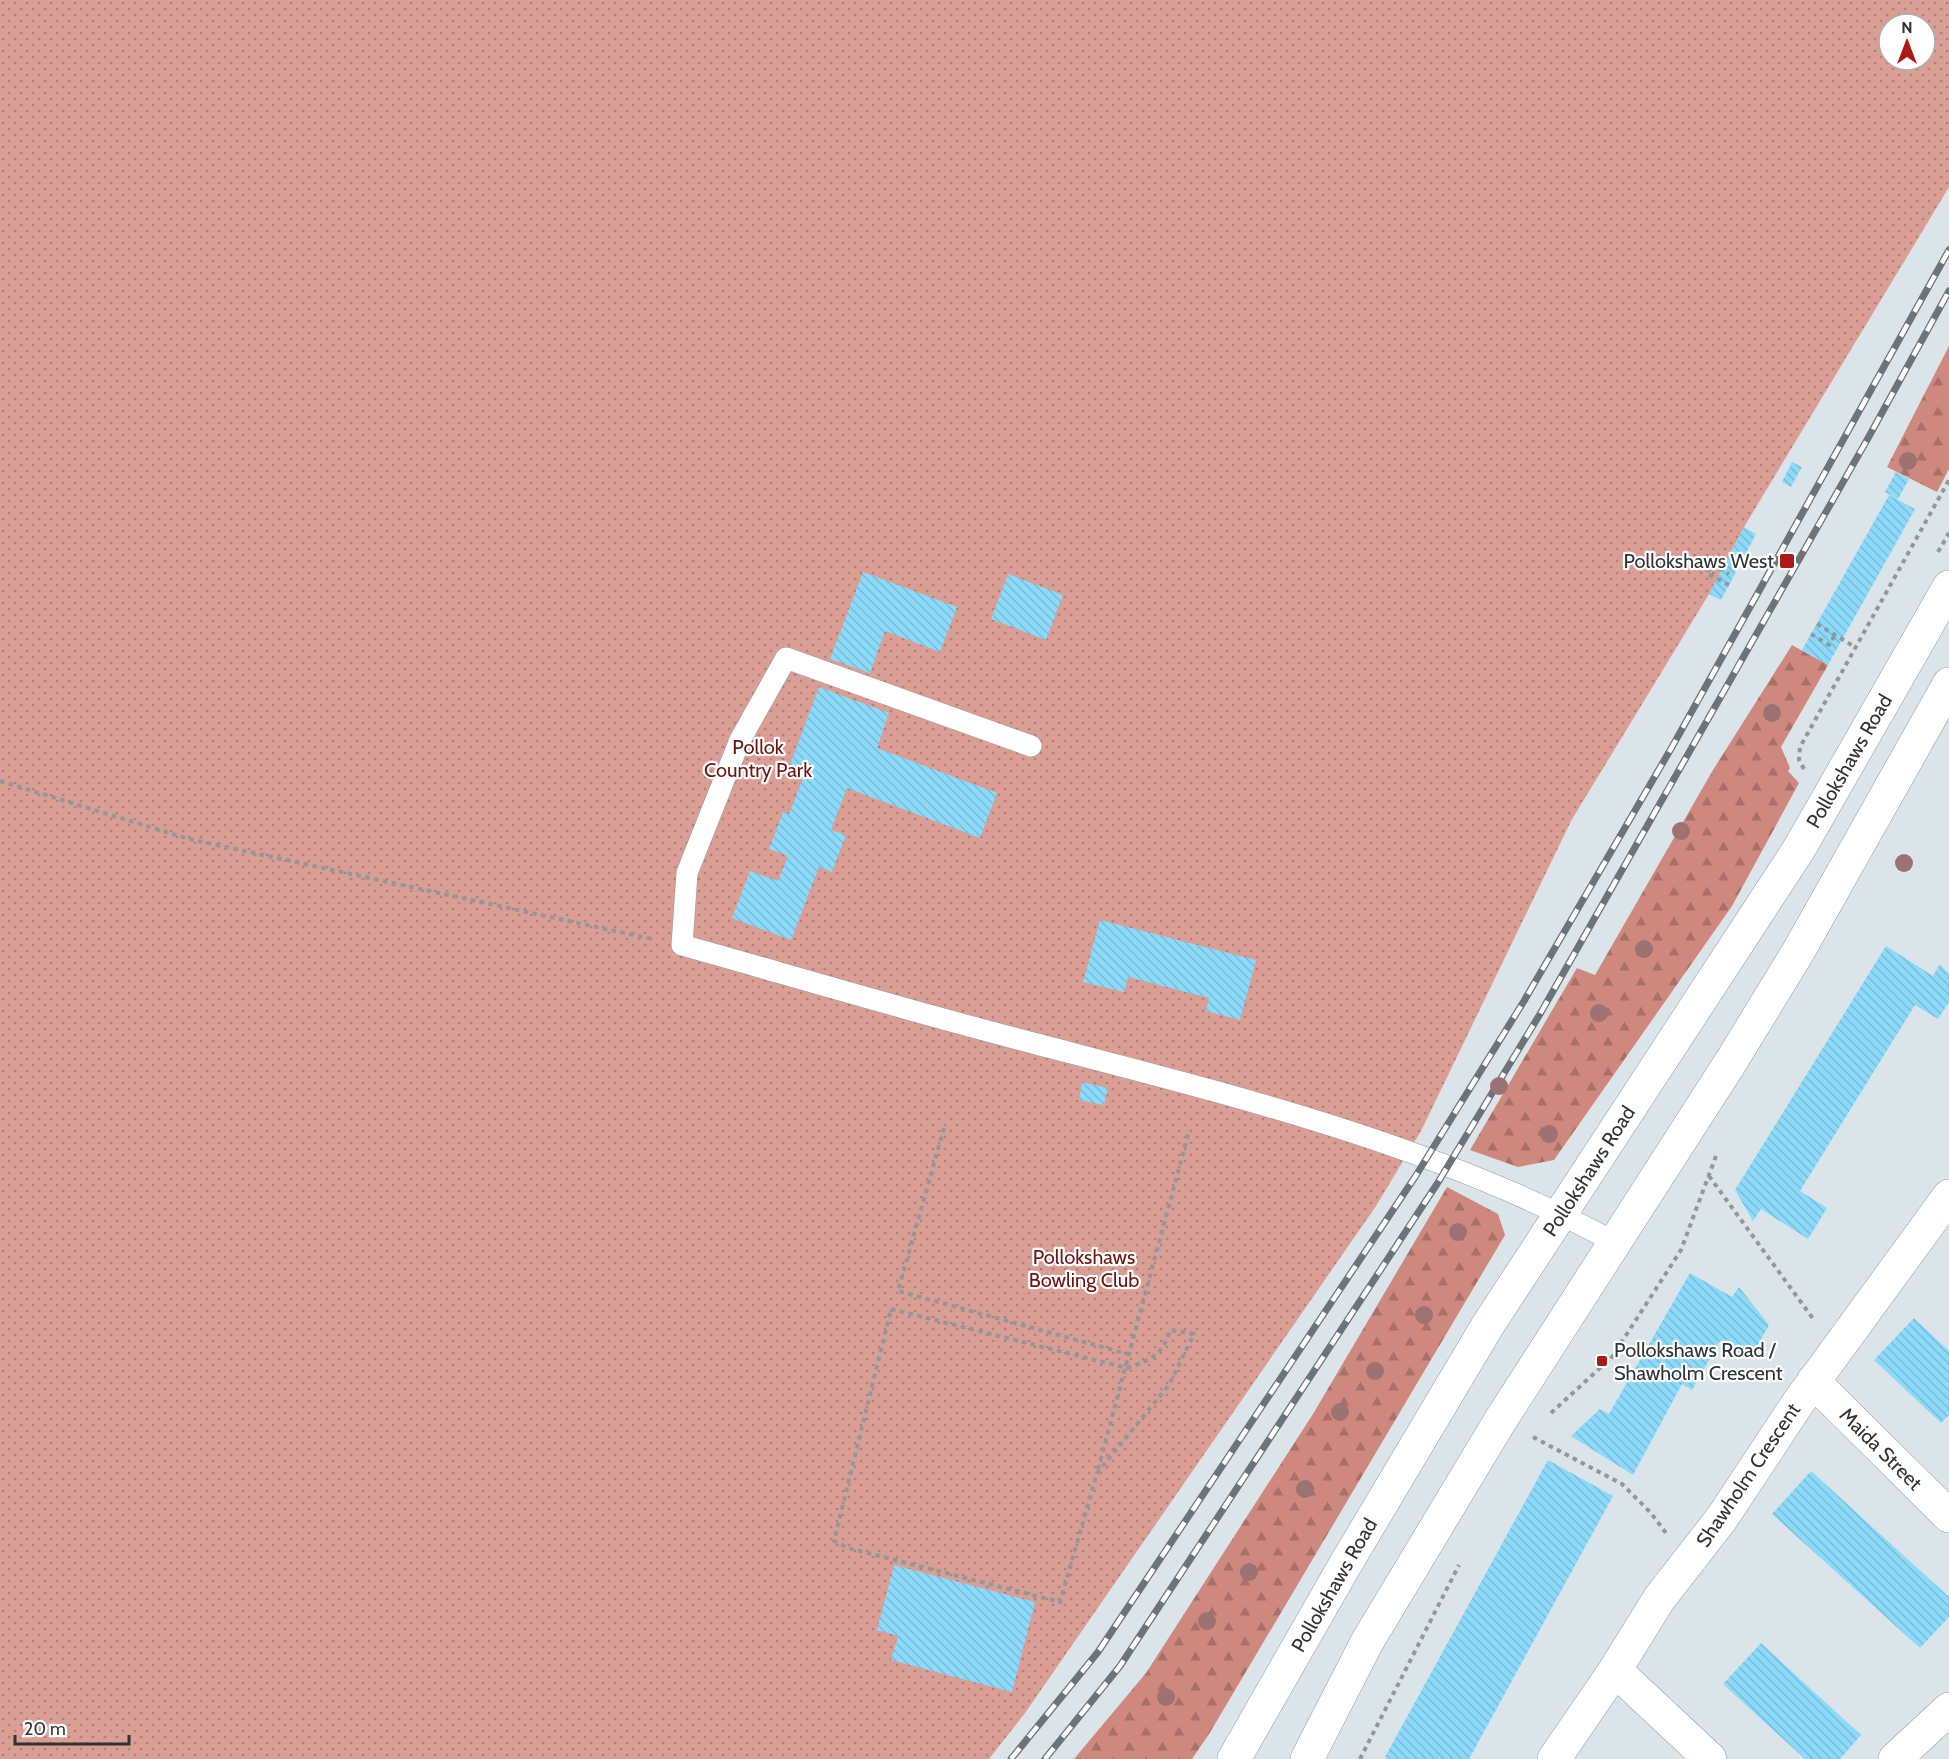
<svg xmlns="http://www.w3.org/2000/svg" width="1949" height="1759" viewBox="0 0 1949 1759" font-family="Cabin,sans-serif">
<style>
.forest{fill:url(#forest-firs)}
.park{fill:url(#park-dots);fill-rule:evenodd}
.building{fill:url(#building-back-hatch)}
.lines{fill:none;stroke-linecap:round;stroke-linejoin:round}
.lane-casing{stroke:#939ca0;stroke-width:22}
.street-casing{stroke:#939ca0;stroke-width:34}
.secondary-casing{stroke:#939ca0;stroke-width:34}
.path{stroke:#90989b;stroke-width:4;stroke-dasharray:4.5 4.5;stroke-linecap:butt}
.lane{stroke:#fff;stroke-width:21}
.street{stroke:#fff;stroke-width:33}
.secondary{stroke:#fff;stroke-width:33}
.rail-casing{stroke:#6d7376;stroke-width:7}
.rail{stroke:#fff;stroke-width:4.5;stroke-dasharray:14;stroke-linecap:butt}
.tree{fill:#9c7372}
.poi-dot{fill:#ab1a14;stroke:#fff;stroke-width:2}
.labels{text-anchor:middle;stroke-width:4.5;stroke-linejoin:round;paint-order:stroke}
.poi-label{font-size:20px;fill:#2f3334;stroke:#fff;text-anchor:end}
.park-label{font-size:20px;fill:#6a1610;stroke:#fff}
.street-label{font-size:20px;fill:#2f3334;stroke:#fff}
</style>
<defs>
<pattern id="forest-firs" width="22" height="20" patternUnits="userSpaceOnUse" patternTransform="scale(1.5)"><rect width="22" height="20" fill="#cf887e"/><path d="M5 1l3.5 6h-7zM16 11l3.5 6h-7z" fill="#a87068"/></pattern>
<pattern id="park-dots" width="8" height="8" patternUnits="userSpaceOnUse" patternTransform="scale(1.5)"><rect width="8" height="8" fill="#da9e94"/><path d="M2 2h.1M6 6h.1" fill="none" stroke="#b1817a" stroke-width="1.8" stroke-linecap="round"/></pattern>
<pattern id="building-back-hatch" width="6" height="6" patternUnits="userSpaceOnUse" patternTransform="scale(1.5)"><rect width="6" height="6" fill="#8cdafa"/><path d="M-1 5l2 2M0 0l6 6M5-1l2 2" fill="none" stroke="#79bcd7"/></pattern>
</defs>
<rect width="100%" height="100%" fill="#dae4e9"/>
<!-- forest -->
<path class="forest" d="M1949,346V469L1937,492L1887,467Z
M1792,645L1828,665L1781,747L1790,768L1788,771L1799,783L1732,906L1554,1160L1518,1167L1470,1150L1577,968L1595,975L1713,770Z
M1447,1187L1498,1214L1505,1235L1209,1734L1192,1759H1074L1146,1673L1313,1414Z"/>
<!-- park -->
<path class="park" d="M0,0H1949V187L1744,527L1709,594L1571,821L1421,1131L1376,1206L1025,1713L989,1759H0ZM1889,24H1925V60H1889Z"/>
<!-- building -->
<path class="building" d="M1792,462L1802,467L1791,487L1782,482Z
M1896,472L1909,479L1898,499L1885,492Z
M1889,495L1915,509L1828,665L1802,650Z
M1744,527L1756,534L1721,600L1709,594Z
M863,572L957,607L940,652L885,631L870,673L830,659Z
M1008,574L1063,595L1046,640L991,619Z
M819,687L889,713L877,748L997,793L980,838L847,788L831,830L846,835L832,872L819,867L791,940L732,918L750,871L778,881L788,856L769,849L783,812L789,814L805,773L789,767Z
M1100,920L1256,960L1240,1020L1206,1011L1209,998L1128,977L1124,992L1083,982Z
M1886,946L1933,976L1940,964L1949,974V1002L1938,1019L1915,1005L1800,1191L1827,1208L1808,1239L1761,1209L1753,1221L1735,1190Z
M1082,1082L1108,1088L1104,1105L1079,1100Z
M1690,1273L1732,1297L1739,1287L1769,1325L1750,1359L1720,1341L1692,1390L1682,1384L1633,1475L1571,1436L1600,1409L1609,1414Z
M1914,1318L1949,1351V1415L1941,1423L1874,1360Z
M1548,1460L1613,1496L1469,1759H1389L1385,1757Z
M1811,1471L1949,1597V1617L1920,1648L1772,1514Z
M894,1565L1035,1602L1012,1692L891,1660L898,1636L877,1630Z
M1761,1643L1861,1735L1840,1759H1805L1723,1684Z"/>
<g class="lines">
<defs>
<path id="lane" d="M1031,746L786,658L740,740L687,873L682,945C792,976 903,1009 1014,1038C1219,1092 1429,1141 1616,1243"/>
<path id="street" d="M1813,1381L1949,1516
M1615,1670L1710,1759
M1554,1759L1615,1670L1659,1599L1722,1518L1798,1403L1949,1196
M1895,1759L1949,1709"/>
<path id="secondary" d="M1234,1759L1345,1565L1488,1325L1799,849L1949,587
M1307,1759L1367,1642L1500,1421L1732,1060L1798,952L1949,684"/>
</defs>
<!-- lane casing -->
<use href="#lane" class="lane-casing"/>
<!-- street casing -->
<use href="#street" class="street-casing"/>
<!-- secondary casing -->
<use href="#secondary" class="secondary-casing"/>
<!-- path -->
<path class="path" d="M1938,552L1949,533
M1729,585L1706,573L1712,564L1729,574
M1817,624L1855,647
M1811,634L1829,645L1835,635
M1804,769L1799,760L1800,747L1949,480
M0,781L189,839L652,939
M944,1128L898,1291L1128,1354
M1709,1176L1814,1320
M891,1309L1127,1368C1151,1360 1163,1355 1170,1330L1194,1334L1169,1385L1097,1473L1060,1602L848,1548L834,1541Z
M1551,1413L1612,1357L1681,1250L1716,1156
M1533,1437L1622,1484L1651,1513L1666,1533
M1098,1469L1189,1131
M1360,1759L1459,1565"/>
<!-- lane -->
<use href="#lane" class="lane"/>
<!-- street -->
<use href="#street" class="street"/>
<!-- secondary -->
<use href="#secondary" class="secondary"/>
<defs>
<path id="rail" d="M1011,1759L1098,1652L1415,1177L1524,1001L1672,747L1949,250
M1045,1759L1120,1666L1437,1184L1540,1014L1867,440L1949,291"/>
</defs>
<!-- rail casing -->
<use href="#rail" class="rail-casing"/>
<!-- rail -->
<use href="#rail" class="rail"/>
</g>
<!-- trees -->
<g class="tree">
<circle cx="1908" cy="461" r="9"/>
<circle cx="1772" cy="713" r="9"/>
<circle cx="1681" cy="831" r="9"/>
<circle cx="1904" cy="863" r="9"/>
<circle cx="1644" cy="949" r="9"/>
<circle cx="1599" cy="1013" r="9"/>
<circle cx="1499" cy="1086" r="9"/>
<circle cx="1549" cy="1134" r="9"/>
<circle cx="1458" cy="1232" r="9"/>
<circle cx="1424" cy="1315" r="9"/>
<circle cx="1375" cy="1371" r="9"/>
<circle cx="1340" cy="1412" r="9"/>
<circle cx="1305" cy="1489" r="9"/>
<circle cx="1249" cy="1572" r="9"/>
<circle cx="1207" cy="1621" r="9"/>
<circle cx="1166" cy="1697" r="9"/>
</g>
<!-- markers -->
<g class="poi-dot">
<rect x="1779" y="553" width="16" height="16" rx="3"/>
<rect x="1596" y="1355" width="12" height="12" rx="3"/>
</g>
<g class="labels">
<!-- poi labels -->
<g class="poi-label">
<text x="1774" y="568">Pollokshaws West</text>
<text x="1614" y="1357" text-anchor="start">Pollokshaws Road /<tspan x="1614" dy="23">Shawholm Crescent</tspan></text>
</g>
<!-- park labels -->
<g class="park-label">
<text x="758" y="754">Pollok<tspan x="758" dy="23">Country Park</tspan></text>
<text x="1084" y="1264">Pollokshaws<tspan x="1084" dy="23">Bowling Club</tspan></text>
</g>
<!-- street labels -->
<g class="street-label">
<text transform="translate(1849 761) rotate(-60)" y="7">Pollokshaws Road</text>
<text transform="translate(1589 1171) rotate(-57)" y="7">Pollokshaws Road</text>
<text transform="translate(1881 1449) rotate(45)" y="7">Maida Street</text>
<text transform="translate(1748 1475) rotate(-56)" y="7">Shawholm Crescent</text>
<text transform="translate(1334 1585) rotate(-60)" y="7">Pollokshaws Road</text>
</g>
</g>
<!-- north arrow -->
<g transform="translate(1907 42)"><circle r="28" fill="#ffffff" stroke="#acadae" stroke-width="1.5"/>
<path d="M0-4.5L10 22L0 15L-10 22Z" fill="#ab1a14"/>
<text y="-9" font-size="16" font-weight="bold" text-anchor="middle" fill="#2f3334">N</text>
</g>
<!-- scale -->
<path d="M15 1735v9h114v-9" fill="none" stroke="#2f3334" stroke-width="3"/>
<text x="24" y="1735" font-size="18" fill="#2f3334" stroke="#ffffff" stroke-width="4.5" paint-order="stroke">20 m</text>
</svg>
